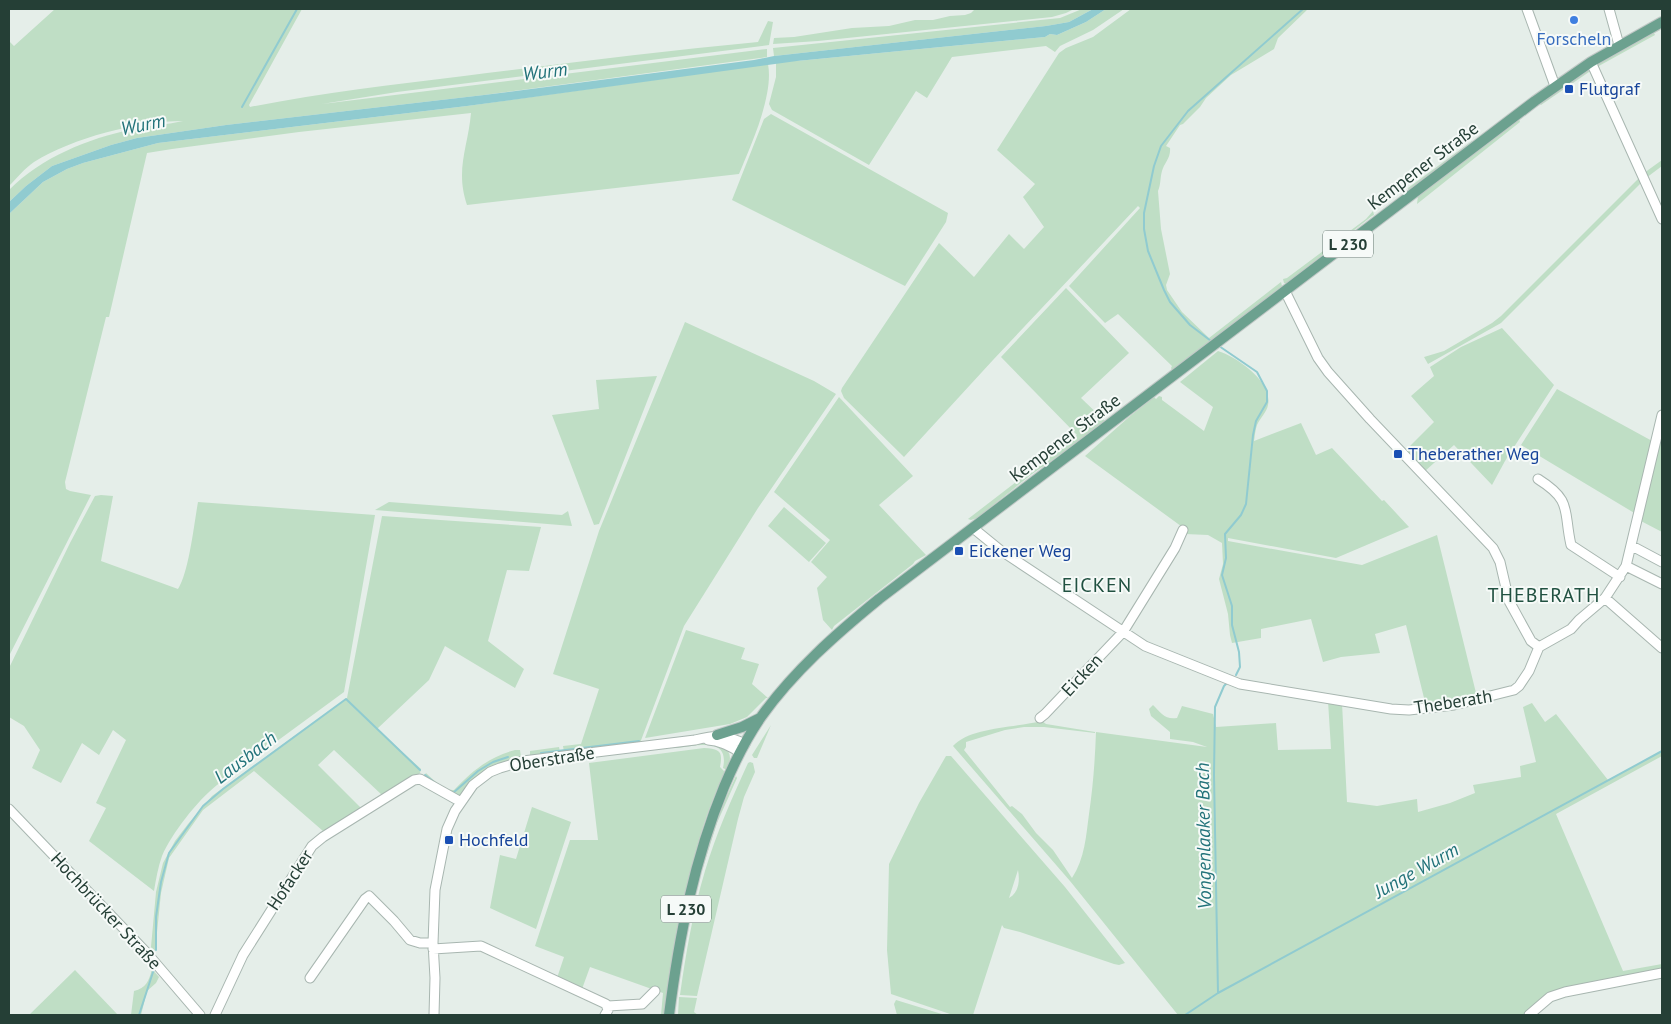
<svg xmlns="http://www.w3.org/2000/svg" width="1671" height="1024" viewBox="0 0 1671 1024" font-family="'PT Sans',sans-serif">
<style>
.green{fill:#bfdec5;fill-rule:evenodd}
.water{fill:#90cbd0}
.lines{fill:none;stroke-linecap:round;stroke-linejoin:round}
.stream{stroke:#90cbd0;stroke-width:2}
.minor-casing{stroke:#a8b6b0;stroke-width:11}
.major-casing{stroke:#c2c9c7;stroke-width:12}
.minor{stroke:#fff;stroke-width:9}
.major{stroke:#6ca18f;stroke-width:10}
.shop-dot{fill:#3f7fe0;stroke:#f6faf8;stroke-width:2}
.transit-dot{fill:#1a4fb4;stroke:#f6faf8;stroke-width:2}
.labels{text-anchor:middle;stroke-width:4;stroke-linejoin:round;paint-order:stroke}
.shield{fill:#f6faf8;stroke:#647770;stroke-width:1}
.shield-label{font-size:16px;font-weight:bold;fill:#253f36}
.shop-label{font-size:18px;fill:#366cbe;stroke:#f6faf8}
.transit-label{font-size:18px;fill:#164399;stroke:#f6faf8;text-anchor:start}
.street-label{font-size:18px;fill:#253f36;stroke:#f6faf8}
.water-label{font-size:19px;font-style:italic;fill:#217279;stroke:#f6faf8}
.quarter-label{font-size:20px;letter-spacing:1px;fill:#215141;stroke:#f6faf8}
</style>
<rect width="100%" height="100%" fill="#e5eee9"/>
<!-- green -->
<path class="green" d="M55,9H302L249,105L250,107C320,93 392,85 464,76C562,64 660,51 758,42L768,21L773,22L769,45L397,92L322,104L767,49V57L484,95L226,125L137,138L111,145L52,166L26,186L9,202V190C42,157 87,139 133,129C149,125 166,125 183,121C137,121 73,138 34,162C25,168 17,178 9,186V41L14,46Z
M975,9H1074L1066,13L1052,17L818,41L773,44L774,38L794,37L852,28L889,26L915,20H933L950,16L965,15L971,13Z
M1082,9H1093L1069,22L1046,26L774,56L773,48L1060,18Z
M1106,9H1124L1093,30L1060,46L1055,52L1046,46L952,57L927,98L916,91L869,165L772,110L769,104L776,77V63L779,61L794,59L797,61L1045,37L1050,34L1057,35L1086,22Z
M1131,9H1308L1278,38L1274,49L1231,75L1206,98L1200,107L1183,124L1180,125L1166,146L1170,148C1171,158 1164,163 1162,171C1160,178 1161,184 1158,191L1161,229L1170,274L1166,285L1167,290L1182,312L1209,338L1281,282L1282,286L1172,370L1171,368L1172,366L1118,314L1105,323L1069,286L1140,208L1138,206L993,360L904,457L844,398L841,391L842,388L939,243L974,277L1009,234L1024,249L1044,227L1023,197L1035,184L997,150L1059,53L1066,48L1093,37Z
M1662,27L1660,30L1654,33L1655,35L1597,67L1596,64Z
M768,64C774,95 751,145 739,174L467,205C455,169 468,148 471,113L299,132L172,149L147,153L109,317H106L65,482L66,489L70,491L91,495L9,656V214L43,182L67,169L83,163L158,143L467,106Z
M1589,68L1592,70L1541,105L1540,103Z
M771,114L948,213L946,222L905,286L732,200L764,119Z
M1519,119L1520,122L1417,204L1418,196Z
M1472,141V144L1409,191L1408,188Z
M1662,160V166L1646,178L1644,173Z
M1641,176L1643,181L1501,323L1428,364L1424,357L1444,351L1492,323L1501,316Z
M1373,211L1374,215L1372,216L1287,283H1284L1283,279L1287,278L1366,219Z
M1066,288L1129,353L1081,398L1105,421L1067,450L1032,474L977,518L971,520L968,519L1077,435L1001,357Z
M685,322L814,381L836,394L758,508L684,626L640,743L564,752L563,746L581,744L599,689L553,674L599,531Z
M1502,328L1554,385L1505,461L1492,485L1454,445L1424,472L1404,452L1434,422L1411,396L1434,376L1430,367L1461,347Z
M1218,351C1237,357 1273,382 1268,405C1267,412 1260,418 1257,425C1255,430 1255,436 1254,441L1301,423L1316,455L1332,448L1382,501L1384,500L1409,527L1336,558L1228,538V541L1362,565L1437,535L1477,697L1426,706L1406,625L1375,634L1380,653L1341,657L1323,662L1311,619L1261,629V638L1232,643L1230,635L1228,614L1219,579L1223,564L1222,543L1208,535L1185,534V529L1085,456L1129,417L1154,397L1156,399L1159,396L1162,397V400L1204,431L1213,407L1180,382Z
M657,376L599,524L594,525L552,415L599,409L596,380Z
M1557,389L1654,442L1636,514L1521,445Z
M839,397L913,476L879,505L926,555L915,561L913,564L834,626L832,630L823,620L817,588L827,577L811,562L830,540L774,492Z
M1662,423V532L1639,520Z
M101,495L113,496L101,561L178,589C189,572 194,524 198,502L375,515L344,692L217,785C197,801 172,833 162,856C158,867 156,879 154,891L89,841L106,808L96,803L126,740L113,730L99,755L82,743L61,783L32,768L40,750L24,726L9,717V668L70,543L95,496Z
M389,502L562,515L568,511L572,526L375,510Z
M784,507L826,543L809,562L768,526Z
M382,516L541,527L529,571L507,570L488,641L524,669L515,688L445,646L429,680L377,729L421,769L420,773L382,795L334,750L318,765L362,809L323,831L254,771L203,810L169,858L161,893L155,952L151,947L156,892L163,863L175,841L188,824L212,796L347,698Z
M686,630L745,648L741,659L759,664L752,684L768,698H766L747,717L730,724L645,738Z
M1328,701L1342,703L1347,802L1377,806L1417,799L1418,812L1450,803L1475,793L1473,785L1521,777L1520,766L1536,762L1523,707L1532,703L1545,722L1556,714L1608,780L1662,751V756L1556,814L1623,971L1662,964V969L1538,1003L1525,1015H1178L1070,881L953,746C969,727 1019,727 1042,721L1046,724L1095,732V733L1044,727H1024L1005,730L966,742V747L964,750L1010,807L1012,806L1022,814L1036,833L1053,850L1072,878C1085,858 1086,836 1089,814C1093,787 1095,760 1096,732L1207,747L1193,742L1170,739V732L1151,716L1149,709L1153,705C1161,713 1165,720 1177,718L1182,706L1213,714L1216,727L1276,723L1278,750L1331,749Z
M771,725L757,758H754L752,755Z
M708,743C726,748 735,749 727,770L723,768C730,736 696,746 676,748L675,746Z
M559,747L560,752L530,756V751Z
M704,748C720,749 723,751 720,767L725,772C688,848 679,933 666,1015H661L663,993L590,967L582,989L557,978L564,957L535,946L570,840H598L589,763Z
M515,750H520L521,757L503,763L460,796L424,776L426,773C434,780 443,791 454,790C472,771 489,757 515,750Z
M946,756H951L1065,887L1125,963L1119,965L1114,964L1020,932L1004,928L1002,925L973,1015H953L891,994L887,950L889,864L919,803ZM1018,870C1020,881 1019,892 1009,898Z
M750,762L753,763L755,772L744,797L738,819L697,996L680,995C686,953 693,911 705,871C716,834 732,798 748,763Z
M736,776L737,778L717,823L703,867L702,866L718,815Z
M532,807L571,822L536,929L490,908L500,855L516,859Z
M152,969L159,977L156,983L147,991L141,1015H131L134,991C146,988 149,981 152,969Z
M75,970L118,1015H29Z
M679,997L697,998L694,1012L698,1015H678Z
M896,1000L945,1015H897L894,1004Z"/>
<!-- water -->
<path class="water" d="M1093,9H1106L1086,22L1057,35L1050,34L1045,37L797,61L467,106L158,143L83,163L67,169L43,182L9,214V202L26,186L52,166L111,145L137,138L226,125L484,95L754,60L774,56L1046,26L1069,22Z"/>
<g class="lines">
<!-- stream -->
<path class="stream" d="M242,107L297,9
M1211,341L1190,325L1170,302L1164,290L1148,251L1144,229V213L1154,166L1161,146L1188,111L1303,9
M1219,346L1257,372L1267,391V402L1256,421L1253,435L1246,504L1241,515L1225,534L1226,558L1222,575L1232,606V625L1239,652L1240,667L1236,675
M541,753L639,741
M425,775L434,782
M453,793L478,771L493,762L508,757
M156,950V917L161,882L169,853L203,806L223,789L346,699L420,770
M1218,993L1214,775L1215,707L1224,686L1227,683
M139,1015L154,969
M1185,1015L1218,993L1662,751"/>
<defs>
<path id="minor" d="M1527,9L1555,86
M1609,9L1619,45
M1591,62L1662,219
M1285,291L1318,358L1328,372L1370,419L1493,548L1500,562L1509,601L1531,641L1539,647
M1662,415L1626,566L1605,598L1662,648
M1538,479C1573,501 1563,510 1571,545L1620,577
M973,528L1000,550L1145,646L1240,684L1391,709L1409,710L1454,705L1514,690L1519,686L1529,671L1539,647L1571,629L1579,620L1605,598
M1632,546L1662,562
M1626,566L1662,584
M1040,718L1045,714L1123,632L1175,548L1183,530
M708,740C721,741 729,746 740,752
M9,809L146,952L200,1015
M433,949L481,946L606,1004L608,1010L605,1015
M310,978L365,899L369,896L394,921L410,940L420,943H433
M608,1006L642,1004L655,991
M215,1015L243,955L312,846L323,837L414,780L420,779L461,802
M434,1015L435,978L433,943L435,890L447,829L455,811L473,785L490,772L500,768L523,761L695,740C716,735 725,734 745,744
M1529,1015L1550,997L1565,992L1662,973"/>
<path id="major" d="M717,735L742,727L760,718
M669,1015C679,937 694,860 724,787C734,763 746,739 761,717C793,672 836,634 879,599L1535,101L1591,62L1662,22"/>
</defs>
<!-- minor casing -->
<use href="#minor" class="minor-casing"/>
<!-- major casing -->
<use href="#major" class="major-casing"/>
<!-- minor -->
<use href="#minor" class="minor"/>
<!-- major -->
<use href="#major" class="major"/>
</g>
<!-- markers -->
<circle class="shop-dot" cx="1574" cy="20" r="5"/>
<g class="transit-dot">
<rect x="1564" y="84" width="10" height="10" rx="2.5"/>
<rect x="1393" y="449" width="10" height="10" rx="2.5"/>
<rect x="954" y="546" width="10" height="10" rx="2.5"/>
<rect x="444" y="835" width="10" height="10" rx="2.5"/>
</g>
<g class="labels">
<!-- shield labels -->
<g class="shield">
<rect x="1323" y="230.5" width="50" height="27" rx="4"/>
<rect x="661" y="895.5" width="50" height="27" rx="4"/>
</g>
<g class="shield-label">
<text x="1348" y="250">L 230</text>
<text x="686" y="915">L 230</text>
</g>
<!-- shop labels -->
<g class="shop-label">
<text x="1574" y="45">Forscheln</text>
</g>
<!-- transit labels -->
<g class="transit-label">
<text x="1579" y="95">Flutgraf</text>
<text x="1408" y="460">Theberather Weg</text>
<text x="969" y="557">Eickener Weg</text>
<text x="459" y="846">Hochfeld</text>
</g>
<!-- street labels -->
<g class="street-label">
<text transform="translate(1423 166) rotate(-37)" y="6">Kempener Straße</text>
<text transform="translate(1065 438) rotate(-37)" y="6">Kempener Straße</text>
<text transform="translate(1082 675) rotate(-47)" y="6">Eicken</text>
<text transform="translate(1453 702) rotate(-9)" y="6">Theberath</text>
<text transform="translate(552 759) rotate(-9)" y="6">Oberstraße</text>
<text transform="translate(290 880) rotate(-57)" y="6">Hofacker</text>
<text transform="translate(106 911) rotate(47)" y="6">Hochbrücker Straße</text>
</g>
<!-- water labels -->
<g class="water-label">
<text transform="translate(545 71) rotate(-7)" y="7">Wurm</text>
<text transform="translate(143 124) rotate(-11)" y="7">Wurm</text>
<text transform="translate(245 757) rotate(-37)" y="7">Lausbach</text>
<text transform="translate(1203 836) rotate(-91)" y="7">Vongenlaaker Bach</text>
<text transform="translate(1416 870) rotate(-29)" y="7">Junge Wurm</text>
</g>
<!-- quarter labels -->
<g class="quarter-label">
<text x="1097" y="592">EICKEN</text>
<text x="1544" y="602">THEBERATH</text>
</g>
</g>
<!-- border -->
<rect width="1671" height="1024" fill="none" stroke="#253f36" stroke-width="20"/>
</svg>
